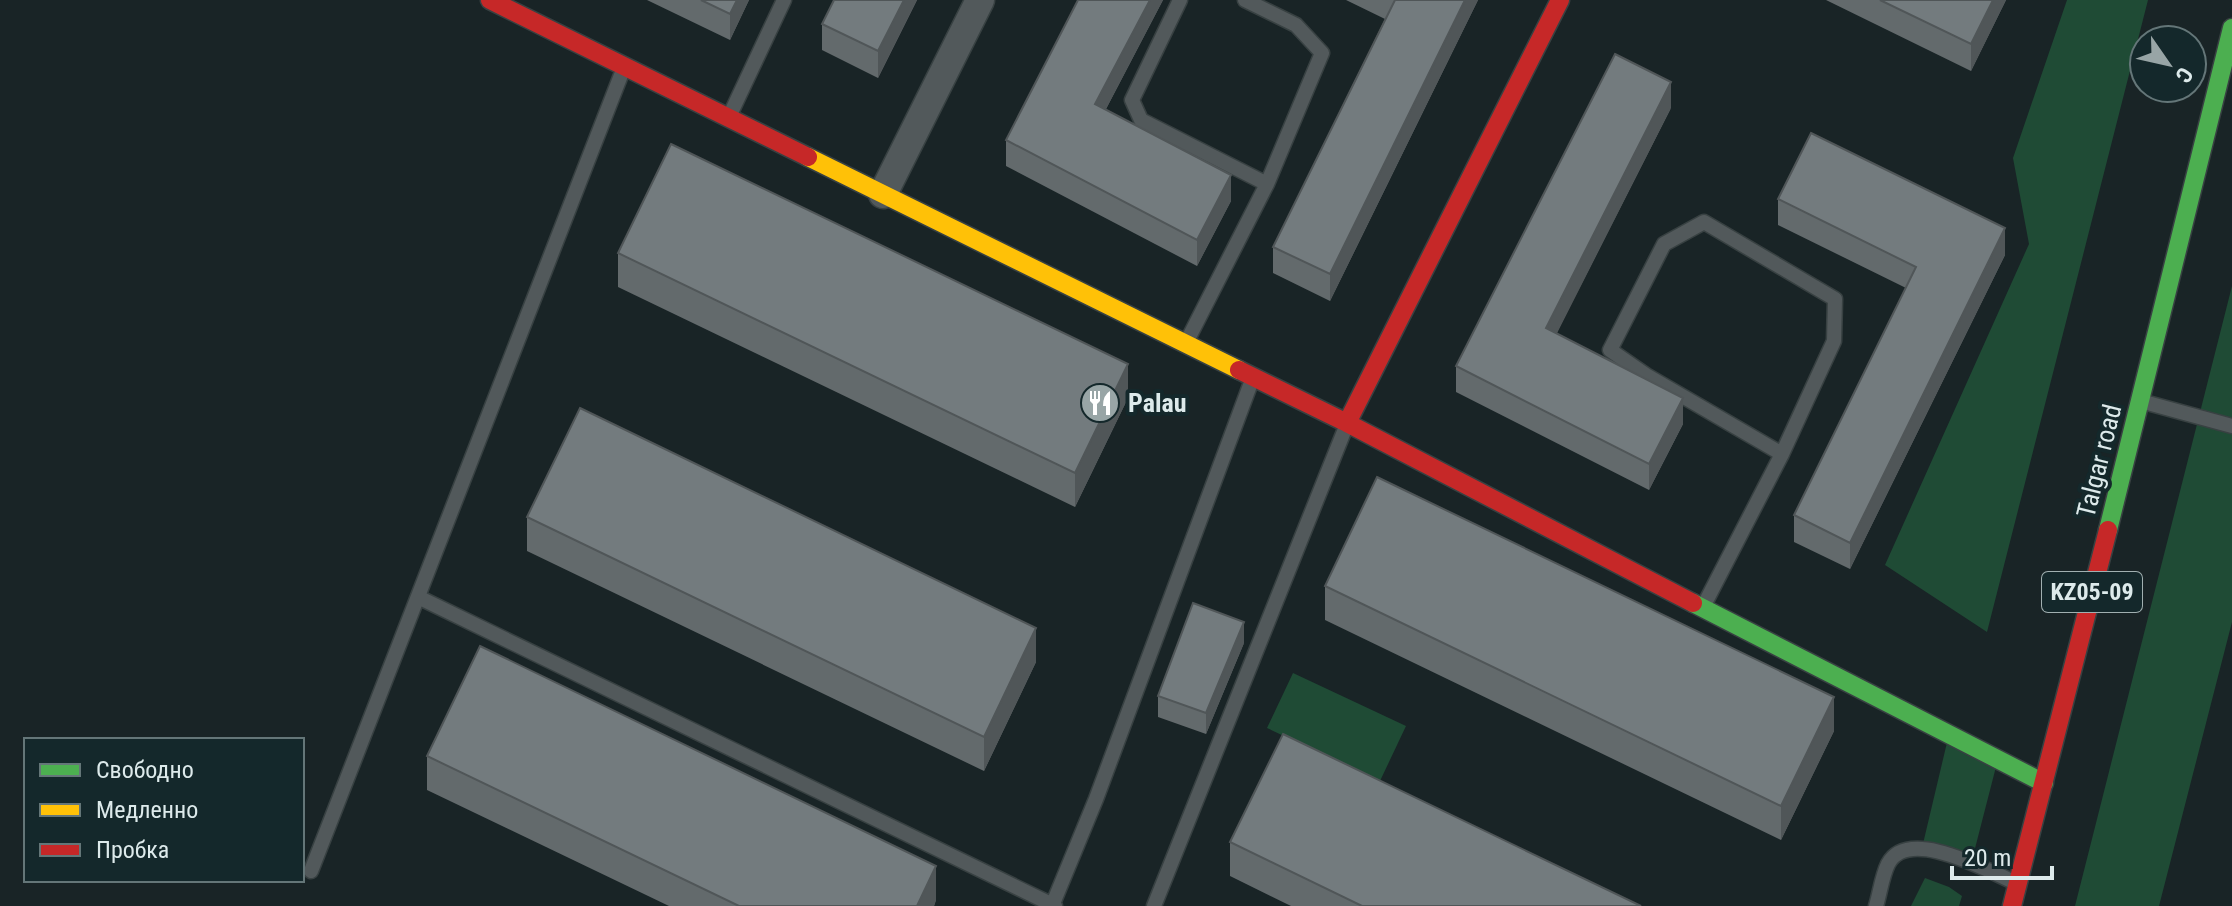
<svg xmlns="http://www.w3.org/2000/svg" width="2232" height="906" viewBox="0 0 2232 906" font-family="'Roboto Condensed',sans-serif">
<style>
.green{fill:#1f4b35}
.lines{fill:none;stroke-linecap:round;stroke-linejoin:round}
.lane-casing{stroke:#384142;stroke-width:17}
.street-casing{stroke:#384142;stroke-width:31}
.fast-casing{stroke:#384142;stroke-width:21}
.slow-casing{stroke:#384142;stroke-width:21}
.jam-casing{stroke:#384142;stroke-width:21}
.lane{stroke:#52595b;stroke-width:14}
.street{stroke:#52595b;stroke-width:28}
.fast{stroke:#4caf50;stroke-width:18}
.slow{stroke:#ffc107;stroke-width:18}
.jam{stroke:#c62828;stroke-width:18}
.wall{fill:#636a6c}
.shaded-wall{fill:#505658}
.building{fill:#737b7e;stroke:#505658;stroke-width:2}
.labels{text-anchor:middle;stroke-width:8;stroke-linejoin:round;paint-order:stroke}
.shield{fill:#14282b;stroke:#a1b0b1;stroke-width:2}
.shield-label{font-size:24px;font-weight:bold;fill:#ddeaeb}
.poi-label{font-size:26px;font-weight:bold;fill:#ddeaeb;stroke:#14282b;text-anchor:start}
.street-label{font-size:26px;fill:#ddeaeb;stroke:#14282b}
</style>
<rect width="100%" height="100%" fill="#192426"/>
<!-- green -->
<path class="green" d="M2067,0H2148L1987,632L1885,565L2029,244L2013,158Z
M2232,286V622L2159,906H2075Z
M1293,673L1406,726L1380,781L1267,728Z
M1949,734L1998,759L1971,864L1922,848Z
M1925,878L1949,887L1962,896L1959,906H1911Z"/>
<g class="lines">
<defs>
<path id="lane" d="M1180,0L1132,100L1141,120L1267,184
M729,117L784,0
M1186,343L1267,184L1322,53L1296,25L1245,0
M2144,402L2232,426
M418,597L1055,906
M1703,607L1782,454L1834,341L1835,299L1704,222L1664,244L1610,350L1646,375L1782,454
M311,871L623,70
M1052,906L1096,799L1252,380
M1154,906L1347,424
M1876,906C1880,893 1882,876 1888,864C1908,826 1986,870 2014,882"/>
<path id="street" d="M883,194L980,0"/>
<path id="fast" d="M2108,530L2232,28
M1693,603L2044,783"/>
<path id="slow" d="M808,157L1239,370"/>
<path id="jam" d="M490,0L808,157
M1239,370L1347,423L1693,603
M1347,423L1560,0
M2012,906L2108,530"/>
</defs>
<!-- lane casing -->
<use href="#lane" class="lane-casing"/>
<!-- street casing -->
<use href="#street" class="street-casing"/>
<!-- fast casing -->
<use href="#fast" class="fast-casing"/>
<!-- slow casing -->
<use href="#slow" class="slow-casing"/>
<!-- jam casing -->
<use href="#jam" class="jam-casing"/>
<!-- lane -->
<use href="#lane" class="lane"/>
<!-- street -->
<use href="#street" class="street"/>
<!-- fast -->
<use href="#fast" class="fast"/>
<!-- slow -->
<use href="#slow" class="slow"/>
<!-- jam -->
<use href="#jam" class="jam"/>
</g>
<!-- wall -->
<path class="wall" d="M647,0H749L730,40Z
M834,0H917L878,78L822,50V24Z
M1078,0H1163L1106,109L1231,201L1197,266L1006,166V140Z
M1346,0H1478L1330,301L1273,273V247L1385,19Z
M1826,0H2006L1971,71Z
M1671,108L1556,334L1683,424L1649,490L1456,392V366Z
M1778,199L2005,255L1850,569L1794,542V515L1906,288L1778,225Z
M618,253L1128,398L1075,507L618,287Z
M527,517L1036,662L984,771L527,551Z
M1325,586L1834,731L1781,840L1325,620Z
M1244,643L1206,734L1158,717V696Z
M427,756L936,900L934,906H669L427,790Z
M1230,842L1641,906H1291L1230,876Z"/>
<!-- shaded-wall -->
<path class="shaded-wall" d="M737,0H749L730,40V14Z
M904,0H917L878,78V51Z
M1150,0H1163L1095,130V104Z
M1465,0H1478L1330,301V274Z
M1993,0H2006L1971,71V44Z
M1671,82V108L1546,355V328Z
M1231,175V201L1197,266V240Z
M2005,228V255L1850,569V543Z
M1128,364V398L1075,507V473Z
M1683,398V424L1649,490V464Z
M1244,622V643L1206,734V713Z
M1036,628V662L984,771V737Z
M1834,697V731L1781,840V806Z
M936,866V900L934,906H917Z"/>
<!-- building -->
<path class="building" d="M701,0H737L730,14Z
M834,0H904L878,51L822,24Z
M1078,0H1150L1095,104L1231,175L1197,240L1006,140Z
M1395,0H1465L1330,274L1273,247Z
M1880,0H1993L1971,44Z
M1615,54L1671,82L1546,328L1683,398L1649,464L1456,366Z
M1811,133L2005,228L1850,543L1794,515L1916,267L1778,199Z
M671,144L1128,364L1075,473L618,253Z
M580,408L1036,628L984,737L527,517Z
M1377,477L1834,697L1781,806L1325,586Z
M1193,603L1244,622L1206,713L1158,696Z
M480,646L936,866L917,906H739L427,756Z
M1283,734L1641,906H1362L1230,842Z"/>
<!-- icons -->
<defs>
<symbol id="restaurant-disc" viewBox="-11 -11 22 22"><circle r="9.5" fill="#98a5a6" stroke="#14282b"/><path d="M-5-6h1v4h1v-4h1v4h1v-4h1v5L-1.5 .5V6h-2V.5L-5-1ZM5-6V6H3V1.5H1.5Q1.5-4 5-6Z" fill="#fff"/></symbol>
</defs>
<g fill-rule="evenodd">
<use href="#restaurant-disc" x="1078" y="381" width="44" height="44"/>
</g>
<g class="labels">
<!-- shield labels -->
<rect class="shield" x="2042" y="572" width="100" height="40" rx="6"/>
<g class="shield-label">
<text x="2092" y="600">KZ05-09</text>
</g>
<!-- poi labels -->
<g class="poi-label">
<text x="1128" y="412">Palau</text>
</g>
<!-- street labels -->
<g class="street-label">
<text transform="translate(2099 461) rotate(-76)" y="9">Talgar road</text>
</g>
</g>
<!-- legend -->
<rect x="24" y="738" width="280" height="144" fill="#14282b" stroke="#647678" stroke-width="2"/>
<rect x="40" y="764" width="40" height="12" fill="#4caf50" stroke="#647678" stroke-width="2"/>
<text x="96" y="778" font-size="24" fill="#ddeaeb">Свободно</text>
<rect x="40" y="804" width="40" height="12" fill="#ffc107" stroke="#647678" stroke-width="2"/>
<text x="96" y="818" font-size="24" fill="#ddeaeb">Медленно</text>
<rect x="40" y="844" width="40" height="12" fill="#c62828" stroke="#647678" stroke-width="2"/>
<text x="96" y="858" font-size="24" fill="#ddeaeb">Пробка</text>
<!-- north arrow -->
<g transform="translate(2168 64) rotate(124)"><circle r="38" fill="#14282b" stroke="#647678" stroke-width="2"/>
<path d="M0-6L14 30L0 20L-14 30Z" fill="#98a5a6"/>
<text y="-12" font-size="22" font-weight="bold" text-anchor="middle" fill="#ddeaeb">С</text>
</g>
<!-- scale -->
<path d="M1952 866v12h100v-12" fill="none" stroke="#ddeaeb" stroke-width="4"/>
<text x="1964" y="866" font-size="24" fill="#ddeaeb" stroke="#14282b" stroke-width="6" paint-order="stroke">20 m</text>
</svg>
